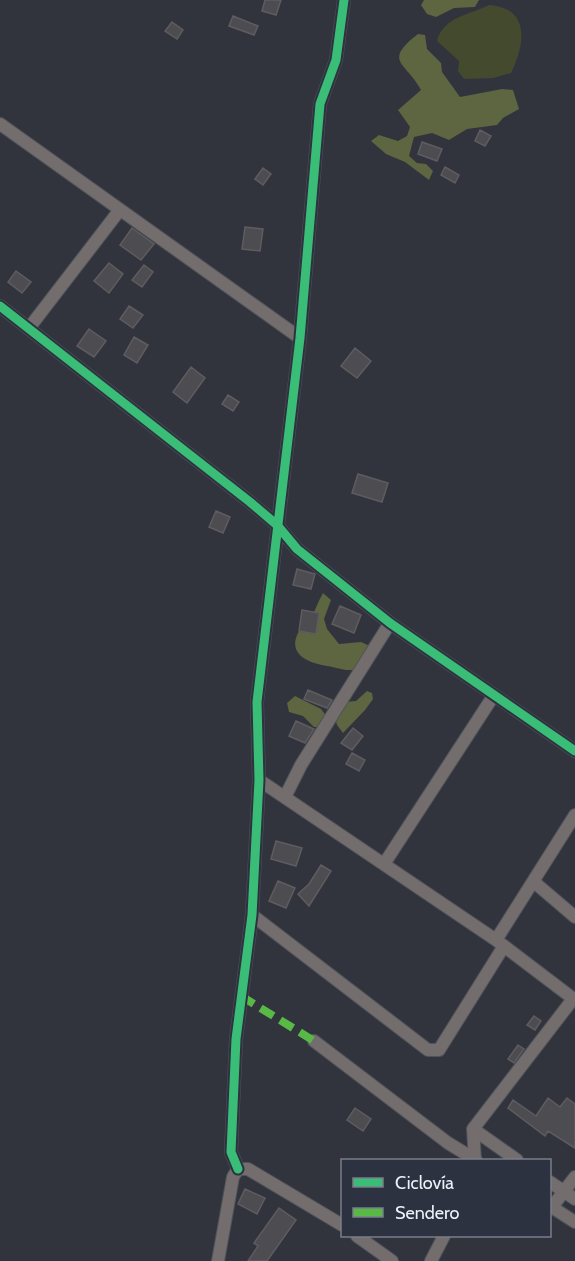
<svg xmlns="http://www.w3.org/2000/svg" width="575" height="1261" viewBox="0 0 575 1261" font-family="Cabin,sans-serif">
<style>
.green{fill:#434a2d}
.forest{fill:#5d6541}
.building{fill:#4d4c51;stroke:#5f5c61;stroke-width:1.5}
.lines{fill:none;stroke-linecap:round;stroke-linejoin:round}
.minor-casing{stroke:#50535a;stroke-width:14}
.minor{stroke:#736d6d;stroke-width:12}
.quiet{stroke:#58b947;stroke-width:8;stroke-dasharray:15 8;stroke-linecap:butt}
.cycleway-casing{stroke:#2d3240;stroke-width:13}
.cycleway{stroke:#3abd76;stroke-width:9}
</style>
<rect width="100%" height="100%" fill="#31343c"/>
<!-- green -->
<path class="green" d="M489,5C531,8 525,45 511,73L493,78L464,79L458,71L459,61L437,41C443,17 469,15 489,5Z"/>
<!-- forest -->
<path class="forest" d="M424,0H479L475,7L454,8L436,17L427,14L421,5Z
M418,34L425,35L427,49L441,63L442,72L460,97L502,89L513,90L519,109L503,118L497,125L467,129L449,140L432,133L414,137L409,156L417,163L426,164L433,171L429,180L405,162L386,154L371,141L379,135L398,141L407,136L410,127L398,110L421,90C406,62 382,62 418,34Z
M323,593L331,600L324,619L327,629L339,644L361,642L370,646L359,669C347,672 339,668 327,666C310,663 287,655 298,633C301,627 308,624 311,619C315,610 318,602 323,593Z
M367,691L372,693L373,699L365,710L343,733L337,725L334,714L345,702L356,701Z
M295,696L321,709L327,717L318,727H314L303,716L289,712L287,703Z"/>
<!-- building -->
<path class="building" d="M265,0H281L276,15L262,11Z
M233,16L258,26L254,35L229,26Z
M172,22L183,30L177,39L165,31Z
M480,130L491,136L485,146L475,141Z
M422,142L442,149L437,161L418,154Z
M445,167L459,175L455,183L441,175Z
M263,168L271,174L263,185L255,179Z
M245,227L263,229L260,251L242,249Z
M132,228L154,244L141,260L120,245Z
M109,263L123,274L109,293L94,281Z
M144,265L153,272L142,287L132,280Z
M16,271L31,282L22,293L8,282Z
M129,306L143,315L133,328L120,319Z
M89,329L106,341L94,357L77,346Z
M134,337L148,345L137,363L124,355Z
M355,348L371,361L357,378L341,366Z
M191,367L205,378L187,403L173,392Z
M228,395L239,402L233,411L222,404Z
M358,474L388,483L382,502L352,493Z
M216,511L230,517L223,533L209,527Z
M297,569L315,574L311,589L293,585Z
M340,606L361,615L354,633L332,624Z
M302,610L319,613L316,634L299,631Z
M308,690L332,700L327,708L304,699Z
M296,721L314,729L305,743L289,736Z
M353,728L363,736L352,750L341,743Z
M352,753L365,760L359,771L346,764Z
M276,841L302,848L296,866L271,859Z
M321,865L331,871L309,906L298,894L309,884Z
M278,881L295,888L286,908L269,901Z
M534,1016L541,1021L535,1030L527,1025Z
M518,1045L524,1049L514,1063L508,1059Z
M548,1098L560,1107L567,1098L575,1104V1148L548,1131L545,1136L508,1108L513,1100L536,1116Z
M355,1108L371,1119L363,1131L347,1120Z
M245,1189L265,1198L257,1214L238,1204Z
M279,1208L296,1220L267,1261H248L258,1246L254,1243Z"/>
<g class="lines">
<defs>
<path id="minor" d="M0,124L300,338
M0,306L250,502L277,525L297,549L390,623L575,751
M29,328L119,211
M259,780L496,940L575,1000
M285,797L301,765L390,623
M384,864L494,695
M534,882L575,917
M252,915L428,1050H439L504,946
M496,940L575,815
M314,1041L448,1143L476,1160
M473,1129L517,1160
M475,1160L473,1129L573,999
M238,1169L231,1152L236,1039L252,915L259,780L257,702L300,338L320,104L336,60L344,0
M550,1182L575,1199
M550,1206L575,1222
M552,1207L575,1177
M357,1236L392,1261
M218,1261L233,1177L238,1169H248L342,1225
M431,1261L444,1236"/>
</defs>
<!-- minor casing -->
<use href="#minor" class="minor-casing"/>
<!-- minor -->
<use href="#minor" class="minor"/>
<!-- quiet -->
<path class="quiet" d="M241,996L314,1041"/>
<defs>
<path id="cycleway" d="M0,306L250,502L277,525L297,549L390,623L575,751
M238,1169L231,1152L236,1039L252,915L259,780L257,702L300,338L320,104L336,60L344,0"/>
</defs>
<!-- cycleway casing -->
<use href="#cycleway" class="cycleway-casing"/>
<!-- cycleway -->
<use href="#cycleway" class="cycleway"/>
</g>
<!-- legend -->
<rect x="341" y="1159" width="210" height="78" fill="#2d3240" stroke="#7a7e8a" stroke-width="1.5"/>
<rect x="353" y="1178" width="30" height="9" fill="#3abd76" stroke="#7a7e8a" stroke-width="1.5"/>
<text x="395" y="1189" font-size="18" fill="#eef1fa">Ciclovía</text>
<rect x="353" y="1208" width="30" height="9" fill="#58b947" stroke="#7a7e8a" stroke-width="1.5"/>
<text x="395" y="1219" font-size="18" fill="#eef1fa">Sendero</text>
</svg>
